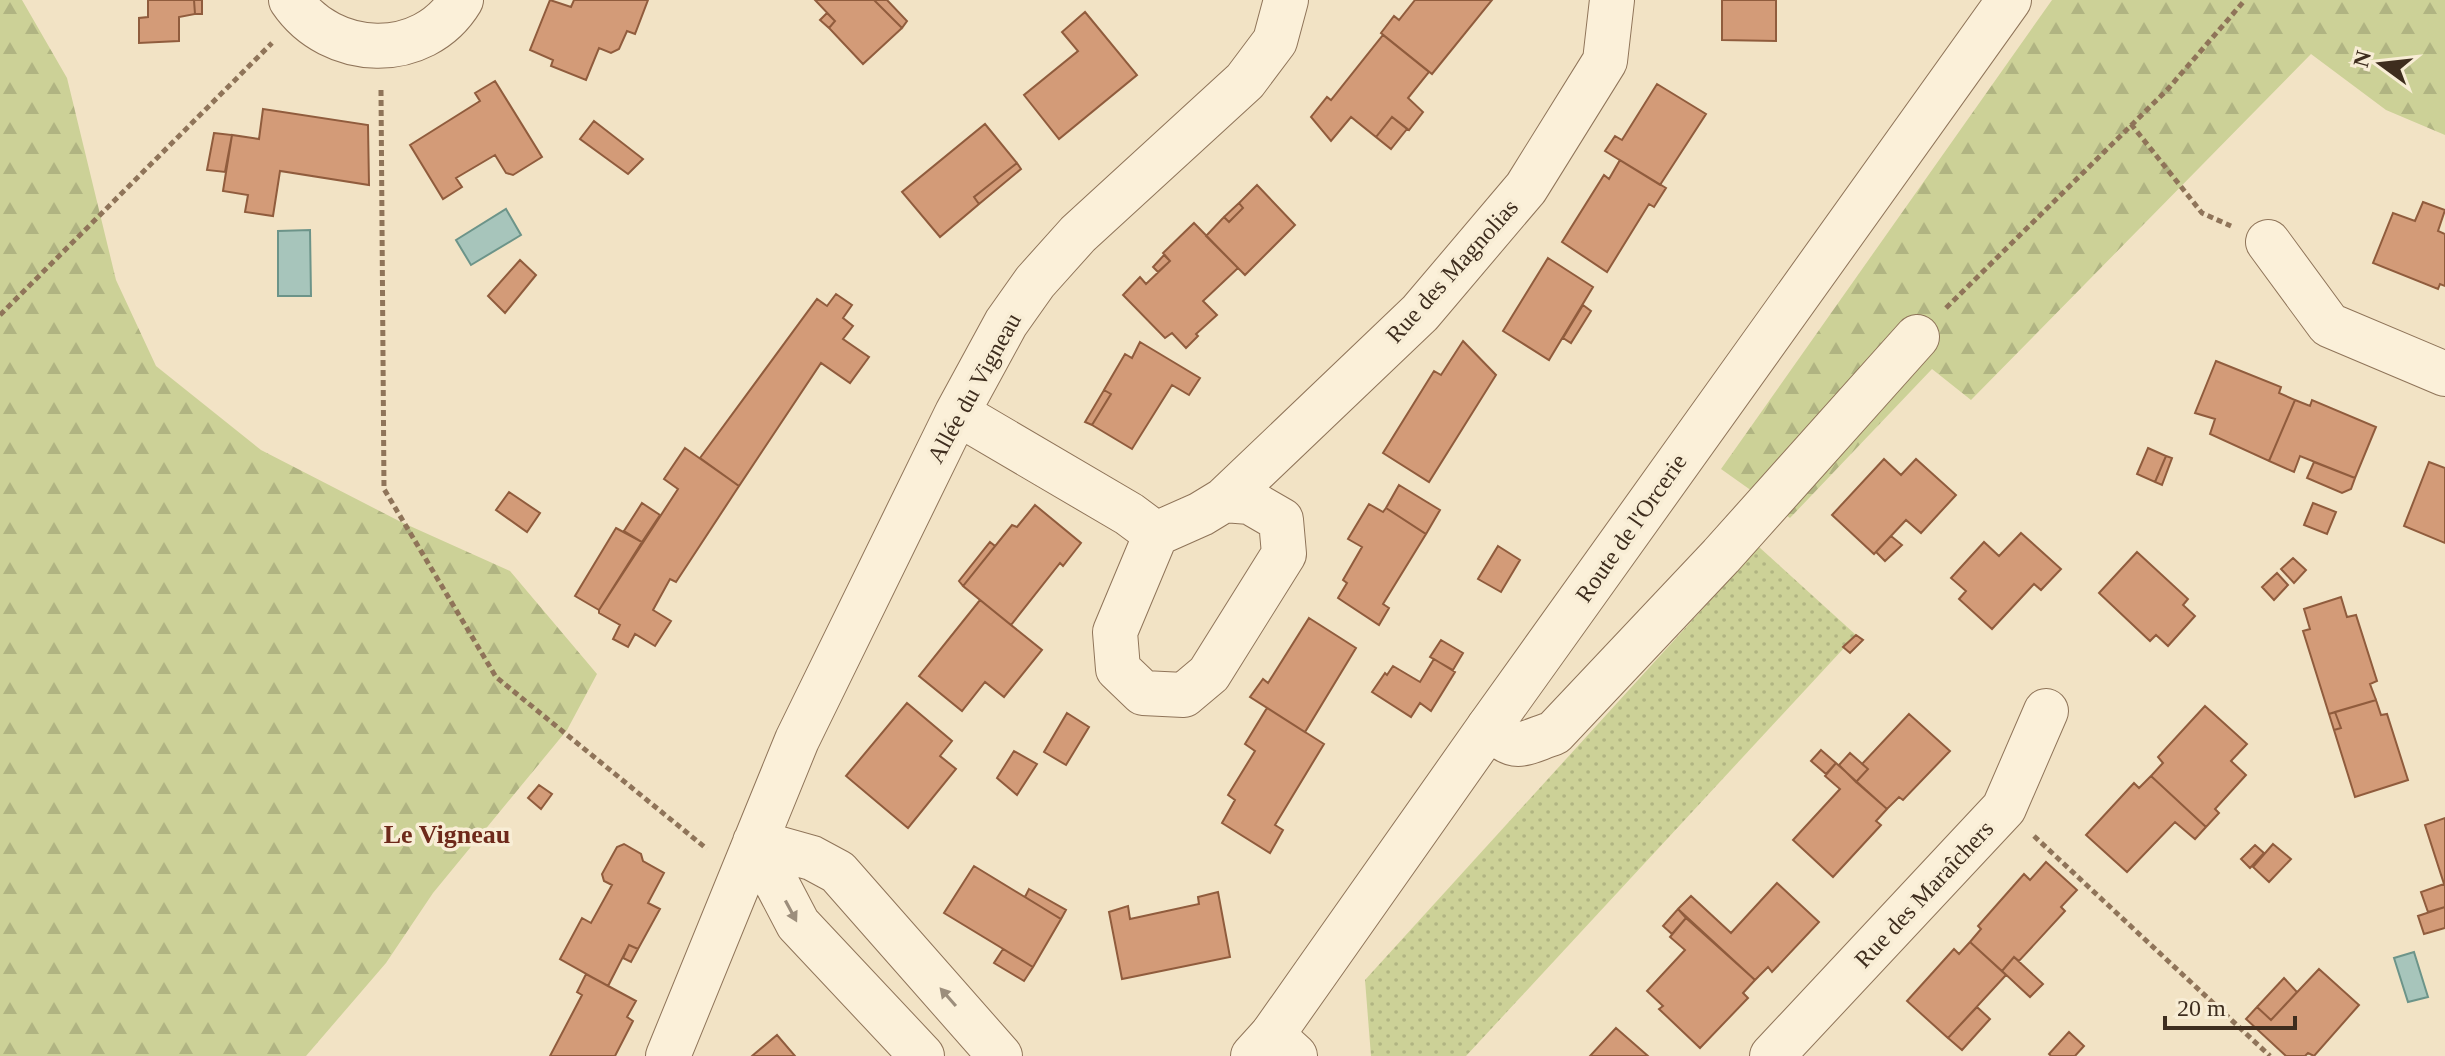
<svg xmlns="http://www.w3.org/2000/svg" width="2445" height="1056" viewBox="0 0 2445 1056" font-family="'Times New Roman',serif">
<style>
.grass{fill:url(#grass-dots)}
.forest{fill:url(#forest-firs)}
.water{fill:#a7c5bb;stroke:#6c9489;stroke-width:2}
.building{fill:#d39b78;stroke:#905c3d;stroke-width:2}
.lines{fill:none;stroke-linecap:round;stroke-linejoin:round}
.minor-casing{stroke:#8f7459;stroke-width:46}
.tertiary-casing{stroke:#8f7459;stroke-width:46}
.path{stroke:#8f7459;stroke-width:5;stroke-dasharray:6 4;stroke-linecap:butt}
.minor{stroke:#fbf0d9;stroke-width:44}
.tertiary{stroke:#fbf0d9;stroke-width:44}
.oneway{fill:#9c8e7c}
.labels{text-anchor:middle;stroke-width:7;stroke-linejoin:round;paint-order:stroke}
.street-label{font-size:24px;fill:#3e2d1e;stroke:#f8edd5}
.neighbourhood-label{font-size:26px;font-weight:bold;fill:#6e291a;stroke:#f8edd5}
</style>
<defs>
<pattern id="grass-dots" width="8" height="8" patternUnits="userSpaceOnUse" patternTransform="scale(2)"><rect width="8" height="8" fill="#ccd197"/><path d="M2 2h.1M6 6h.1" fill="none" stroke="#b0b482" stroke-width="1.8" stroke-linecap="round"/></pattern>
<pattern id="forest-firs" width="22" height="20" patternUnits="userSpaceOnUse" patternTransform="scale(2)"><rect width="22" height="20" fill="#ccd197"/><path d="M5 1l3.5 6h-7zM16 11l3.5 6h-7z" fill="#b0b482"/></pattern>
</defs>
<rect width="100%" height="100%" fill="#f2e3c5"/>
<!-- grass -->
<path class="grass" d="M1759,547L1856,635L1466,1056H1371L1365,980Z"/>
<!-- forest -->
<path class="forest" d="M0,0H22L67,78L116,280L156,366L261,450L401,522L510,571L597,674L567,730L433,893L386,963L306,1056H0Z
M2052,0H2445V135L2386,110L2311,54L1971,400L1932,369L1790,518L1721,469Z"/>
<!-- water -->
<path class="water" d="M506,209L521,235L471,265L456,240Z
M310,230L311,296H278V231Z
M2414,952L2428,997L2408,1002L2394,958Z"/>
<!-- building -->
<path class="building" d="M148,0H194L195,14L179,17V41L139,43V18L148,17Z
M194,0H202V14H195Z
M550,0L571,7L574,0H648L635,34L627,31L619,49L611,53L599,48L586,80L551,66L553,60L530,50Z
M815,0H874L902,28L863,64L829,28L835,21Z
M874,0H887L907,21L902,28Z
M1415,0H1492L1432,74L1381,33L1394,16L1399,20Z
M1722,0H1776V41L1722,40Z
M1085,12L1137,75L1059,139L1024,95L1078,51L1062,32Z
M827,13L835,21L829,28L820,20Z
M1383,35L1429,72L1408,98L1423,112L1409,130L1392,117L1376,137L1351,117L1331,141L1311,117L1327,97L1331,100Z
M495,81L542,157L513,175L506,173L495,155L456,178L462,187L443,199L410,145L480,101L475,93Z
M1657,84L1706,114L1660,185L1605,151L1615,136L1622,140Z
M263,109L368,125L369,185L280,171L273,216L245,212L248,195L223,191L232,135L259,139Z
M1392,117L1407,129L1391,149L1376,137Z
M594,121L643,159L628,174L580,139Z
M985,124L1017,163L974,197L979,204L940,237L902,192Z
M214,133L232,135L225,172L207,170Z
M1620,160L1666,188L1654,207L1649,204L1607,272L1562,242L1604,175L1609,179Z
M1017,163L1021,169L979,204L974,197Z
M1257,185L1295,225L1245,275L1206,236L1224,217L1229,222L1243,208L1239,203Z
M2423,202L2445,210L2438,231L2445,234V286L2440,284L2438,289L2373,263L2393,213L2415,221Z
M1239,203L1243,208L1229,222L1224,217Z
M1194,223L1238,268L1203,301L1217,315L1196,334L1198,336L1186,348L1172,333L1165,338L1123,295L1140,277L1146,284L1170,261L1163,253Z
M1164,255L1170,261L1158,272L1153,267Z
M1548,258L1593,287L1549,360L1503,331Z
M520,260L536,275L505,313L488,296Z
M836,294L852,305L843,318L853,326L843,339L869,357L850,383L821,363L739,486L700,458L817,299L827,306Z
M1583,305L1591,311L1571,343L1563,338Z
M1463,341L1496,375L1429,482L1383,453L1434,371L1441,375Z
M1140,342L1200,378L1189,395L1172,385L1132,449L1092,425L1111,394L1104,390L1125,354L1132,358Z
M2216,361L2281,387L2279,393L2295,400L2269,461L2210,434L2215,419L2195,413Z
M1104,390L1111,394L1092,425L1085,422Z
M2295,400L2310,406L2312,400L2376,427L2355,478L2300,456L2294,472L2269,461Z
M685,448L739,486L676,582L670,579L653,610L671,621L655,646L635,634L628,647L613,639L620,625L599,613V610L678,489L664,479Z
M2148,448L2166,456L2155,482L2137,474Z
M2166,456L2172,458L2162,485L2155,482Z
M1884,459L1901,475L1916,459L1956,495L1921,533L1906,520L1874,554L1832,515Z
M2314,462L2355,478L2351,489L2342,493L2307,478Z
M2429,462L2445,468V543L2404,526Z
M1399,485L1440,510L1426,534L1386,508Z
M509,492L540,513L527,532L496,510Z
M642,503L660,515L642,542L624,531Z
M2313,503L2336,512L2327,534L2304,525Z
M1369,504L1383,512L1386,508L1426,534L1383,604L1389,608L1379,625L1338,598L1347,583L1343,580L1362,547L1348,539Z
M1035,505L1081,543L1063,566L1060,563L1011,625L963,586L1012,525L1017,527Z
M616,528L642,542L599,610L575,596Z
M2021,533L2061,569L2041,590L2034,584L1992,629L1959,599L1966,591L1951,578L1984,542L1999,556Z
M1891,536L1902,545L1885,561L1876,552Z
M990,542L995,546L963,586L959,581Z
M1498,546L1520,560L1501,592L1478,579Z
M2137,552L2188,599L2183,605L2195,616L2168,646L2156,635L2150,641L2099,593Z
M2293,558L2306,570L2294,583L2281,569Z
M2277,573L2288,585L2274,600L2262,587Z
M2341,597L2347,617L2356,615L2377,681L2370,684L2376,700L2329,714L2303,631L2310,629L2304,609Z
M980,600L1042,650L1004,697L985,682L962,711L919,676Z
M1309,618L1356,648L1305,732L1250,697L1263,679L1268,683Z
M1856,635L1863,640L1850,653L1843,647Z
M1441,640L1463,653L1453,670L1430,657Z
M1434,659L1455,672L1431,711L1420,703L1411,717L1372,692L1385,673L1387,675L1393,666L1420,682Z
M2376,700L2381,715L2387,714L2408,780L2355,797L2334,730L2341,728L2335,712Z
M907,703L952,741L940,756L956,769L908,828L846,776Z
M2205,706L2247,744L2231,761L2246,775L2215,809L2219,813L2206,827L2151,776L2163,763L2158,757Z
M1267,708L1324,744L1275,825L1283,830L1270,853L1222,823L1235,800L1228,795L1255,751L1245,744Z
M2335,712L2341,728L2334,730L2329,714Z
M1067,713L1089,727L1066,765L1044,752Z
M1909,714L1950,751L1903,800L1899,797L1887,809L1856,782L1868,769L1862,764Z
M1821,750L1836,763L1826,774L1811,761Z
M1014,751L1037,764L1017,795L997,778Z
M1850,753L1868,769L1856,782L1839,765Z
M1836,763L1887,809L1876,821L1881,825L1833,877L1793,840L1840,789L1825,776Z
M2151,776L2206,827L2195,839L2175,822L2127,872L2086,835L2134,783L2139,788Z
M539,785L552,794L541,809L528,798Z
M2445,818V907L2428,912L2421,892L2444,884L2425,825Z
M624,844L641,854L643,861L664,873L648,903L660,909L638,949L629,945L608,986L560,959L582,918L591,923L612,885L604,881L602,874L617,847Z
M2273,844L2291,859L2269,882L2253,867Z
M2255,845L2264,853L2250,868L2241,859Z
M2046,862L2077,890L2061,907L2065,911L2019,961L2014,957L2002,971L1970,942L1981,929L1978,926L2024,874L2030,880Z
M974,866L1061,919L1033,967L944,913Z
M1777,883L1819,922L1772,972L1768,967L1755,980L1678,909L1691,896L1731,933Z
M1029,889L1066,910L1061,919L1025,897Z
M1218,892L1230,957L1122,979L1109,912L1128,906L1130,919L1199,904L1198,897Z
M2445,907V928L2424,934L2418,916Z
M1678,909L1686,918L1672,934L1663,926Z
M1686,918L1755,980L1743,993L1748,998L1700,1048L1659,1009L1663,1006L1647,991L1685,950L1670,937Z
M1970,942L2006,975L1948,1038L1907,1001L1954,949L1959,954Z
M629,945L638,949L631,962L623,958Z
M1003,949L1033,967L1024,981L994,963Z
M2014,957L2043,984L2030,997L2002,971Z
M2319,969L2359,1005L2314,1056L2308,1053L2305,1056H2286L2246,1019L2257,1007L2271,1020Z
M586,974L636,1001L627,1017L633,1021L615,1056H550L582,995L577,992Z
M2284,978L2297,992L2271,1020L2257,1007Z
M1977,1007L1990,1019L1962,1050L1948,1038Z
M1616,1028L1648,1056H1590Z
M2069,1032L2084,1046L2075,1056H2051L2049,1054Z
M777,1035L795,1056H752Z"/>
<g class="lines">
<defs>
<path id="minor" d="M291,0C331,59 423,63 461,0
M2268,242L2329,325L2445,374
M957,413L1129,514L1156,534L1201,514L1224,500L1420,313L1526,188L1605,61L1612,0
M1156,534L1115,632L1118,669L1143,693L1184,695L1209,674L1284,554L1281,520L1250,502L1224,500
M1489,727C1516,753 1521,744 1554,733L1721,556L1917,337
M755,842L812,858L838,872L1000,1056
M755,842L798,924L922,1056
M1272,1035L1295,1056
M668,1056L797,740L957,413L1006,323L1035,282L1078,234L1245,81L1275,41L1286,0
M1772,1056L2004,808L2046,711"/>
<path id="tertiary" d="M1253,1056L1272,1035L1315,974L1489,727L2009,0"/>
</defs>
<!-- minor casing -->
<use href="#minor" class="minor-casing"/>
<!-- tertiary casing -->
<use href="#tertiary" class="tertiary-casing"/>
<!-- path -->
<path class="path" d="M381,90L384,489L496,677L707,849
M2131,124L2202,213L2231,226
M1946,308L2167,90L2245,0
M0,315L272,43
M2034,836L2270,1056"/>
<!-- minor -->
<use href="#minor" class="minor"/>
<!-- tertiary -->
<use href="#tertiary" class="tertiary"/>
</g>
<!-- one-way arrows -->
<defs><path id="oneway-solid" d="M-6-.8H1V-3.2L6.5 0L1 3.2V.8H-6Z" transform="scale(2)"/></defs>
<g class="oneway">
<use href="#oneway-solid" transform="translate(791 911) rotate(62)"/>
<use href="#oneway-solid" transform="translate(948 997) rotate(-131)"/>
</g>
<g class="labels">
<!-- street labels -->
<g class="street-label">
<text transform="translate(1452 271) rotate(-48)" y="8">Rue des Magnolias</text>
<text transform="translate(974 388) rotate(-61)" y="8">Allée du Vigneau</text>
<text transform="translate(1631 528) rotate(-55)" y="8">Route de l'Orcerie</text>
<text transform="translate(1924 894) rotate(-47)" y="8">Rue des Maraîchers</text>
</g>
<!-- neighbourhood labels -->
<g class="neighbourhood-label">
<text x="447" y="843">Le Vigneau</text>
</g>
</g>
<!-- north arrow -->
<g transform="translate(2381 64) rotate(285)" stroke="#f8edd5" stroke-width="6" paint-order="stroke">
<path d="M0-6L14 30L0 20L-14 30Z" fill="#3e2d1e"/>
<text y="-12" font-size="22" font-weight="bold" text-anchor="middle" fill="#3e2d1e">N</text>
</g>
<!-- scale -->
<path d="M2165 1016v12h130v-12" fill="none" stroke="#3e2d1e" stroke-width="4"/>
<text x="2177" y="1016" font-size="24" fill="#3e2d1e" stroke="#f8edd5" stroke-width="6" paint-order="stroke">20 m</text>
</svg>
